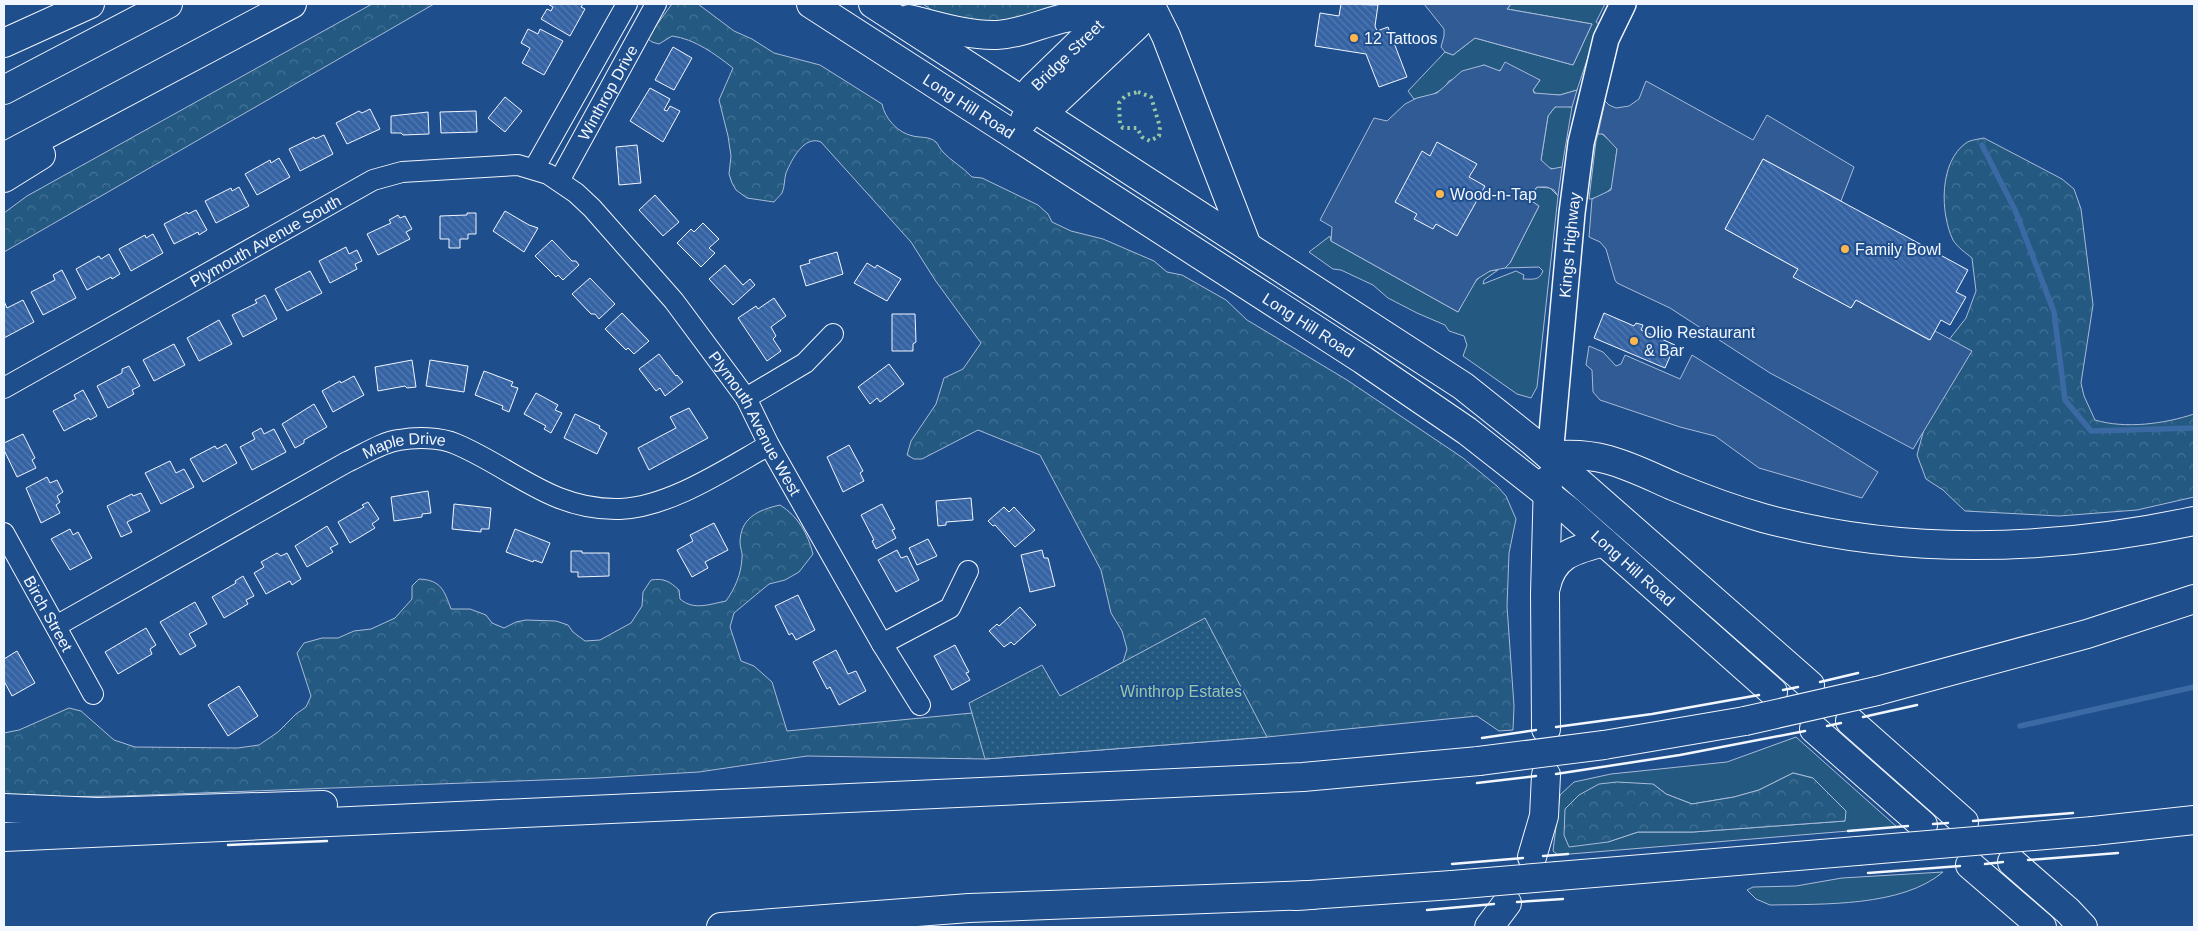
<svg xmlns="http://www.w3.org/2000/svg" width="2198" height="931" viewBox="0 0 2198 931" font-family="Helvetica,sans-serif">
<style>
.grass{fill:#245a82;stroke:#a8bbd7;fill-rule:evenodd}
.forest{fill:url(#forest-crowns);stroke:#a8bbd7}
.park{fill:url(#park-dots);stroke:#a8bbd7}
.parking{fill:#305b95;stroke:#a8bbd7}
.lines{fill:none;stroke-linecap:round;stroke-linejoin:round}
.stream{stroke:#3b69a3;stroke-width:5.5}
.building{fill:url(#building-back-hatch);stroke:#f2f6ff}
.minor-casing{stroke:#f2f6ff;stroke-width:22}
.major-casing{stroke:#f2f6ff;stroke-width:28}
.highway-casing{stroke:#f2f6ff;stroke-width:30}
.minor{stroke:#1f4e8c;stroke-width:20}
.major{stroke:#1f4e8c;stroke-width:25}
.highway{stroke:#1f4e8c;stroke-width:28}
.highway-bridge-casing{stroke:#f2f6ff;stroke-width:30;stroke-linecap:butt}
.highway-bridge{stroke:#1f4e8c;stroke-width:28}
.hedge{stroke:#97c8a6;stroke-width:4;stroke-dasharray:2.5 4;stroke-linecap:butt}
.wall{stroke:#f2f6ff;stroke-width:2.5}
.poi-dot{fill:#ffb74d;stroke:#1f4e8c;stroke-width:2}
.labels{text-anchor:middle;stroke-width:4;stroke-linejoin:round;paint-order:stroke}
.poi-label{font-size:16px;fill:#f2f6ff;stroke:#1f4e8c;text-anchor:start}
.street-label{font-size:16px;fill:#f2f6ff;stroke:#1f4e8c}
.park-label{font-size:16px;fill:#97c8a6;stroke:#1f4e8c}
</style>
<defs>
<pattern id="forest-crowns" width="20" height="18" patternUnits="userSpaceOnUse" patternTransform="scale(1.25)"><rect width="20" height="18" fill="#245a82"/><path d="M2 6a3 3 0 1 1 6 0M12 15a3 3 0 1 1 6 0" fill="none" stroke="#447295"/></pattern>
<pattern id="park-dots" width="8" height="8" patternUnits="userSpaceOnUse" patternTransform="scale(1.25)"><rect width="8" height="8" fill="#245a82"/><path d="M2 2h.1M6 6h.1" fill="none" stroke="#447295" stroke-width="1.8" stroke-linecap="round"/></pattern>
<pattern id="building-back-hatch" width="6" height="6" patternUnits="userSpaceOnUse" patternTransform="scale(1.25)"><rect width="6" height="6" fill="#3563a3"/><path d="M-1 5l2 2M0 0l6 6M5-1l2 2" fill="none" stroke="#537ab1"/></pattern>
</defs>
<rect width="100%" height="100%" fill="#1f4e8c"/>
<!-- grass -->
<path class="grass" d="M1511,4H1605L1596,22L1599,24L1577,90L1560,95L1536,94L1533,90L1540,80L1502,69L1498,71L1484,65L1449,81L1444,88L1432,95L1414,99L1408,91L1445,52L1453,55L1475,38L1573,65L1592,24L1507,9Z
M1559,106L1572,107L1562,167C1552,171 1547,168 1541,160L1548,116L1555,107Z
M1601,133L1616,146L1617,149L1612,187C1608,193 1596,199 1589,199L1596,141L1598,134Z
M1537,187L1550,188L1558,196L1537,387L1531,398L1517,394L1463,356L1467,345L1464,336L1449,331L1445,325L1417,313L1388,298L1373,285L1341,270L1333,269L1309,252L1330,236L1331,241L1458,312C1467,296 1476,269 1498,270L1484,280L1483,284L1516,271L1524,275L1523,279C1533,279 1539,281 1543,271L1539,267L1505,268L1510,263L1539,206L1530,200Z
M1796,737L1897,827L1558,855L1553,851L1560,795L1574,782L1611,774L1727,762ZM1793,773L1813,778L1829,795L1845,821L1693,832H1638L1608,842L1653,784L1666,794L1692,804L1734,797L1759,790Z
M1943,872C1902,907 1822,904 1770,905L1756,899L1747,890L1753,887L1796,886L1842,878Z"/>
<!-- forest -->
<path class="forest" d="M372,4H434L4,252V213L27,196Z
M672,4H698L734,31L752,39L774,53L820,65L882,104C885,119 898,133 913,136C921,138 929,136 936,142C938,144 940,149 943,152C951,161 963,167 972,177L982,178L1038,205L1048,214L1052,222L1071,231L1103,239L1154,261L1167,272L1182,275L1226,300L1247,320L1347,380L1463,458L1497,486L1506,496L1516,519L1509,553L1507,606L1514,706L1513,730L1499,731L1477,716L1267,737L985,759L807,756L699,772L597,778L121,796L35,797L4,795V733L19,730L69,708L81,711L114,740L135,747L238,748L259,745L278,732L296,714L306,707L311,696L297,653L304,643L322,638H338L354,631L371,629L395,618L412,599V586L419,579C441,580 444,590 451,609H470L486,615L492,623L504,628L516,622L526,620L556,621L568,625L573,632L585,641L600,640L631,623L642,606L643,592L651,580C664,578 669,581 679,590L680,599C694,611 710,604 726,601C735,588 741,575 742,558C743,553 740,548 740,543C740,518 758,510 780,505C798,516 808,534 813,554L799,572L785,580L769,584L734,613L730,627L741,661L754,666L772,682L787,731L972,713L997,717H1062L1103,673L1123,662L1127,649L1122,631L1111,613L1101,570L1040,455L978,430L922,459H914L907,455L911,441L936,404L944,378L963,369L981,343L935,280L911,242L821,142C804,135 792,159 786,173C784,179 785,187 782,193C780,196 776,199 774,202L747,198L736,190L732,183L729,174L731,156L728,136L719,100L733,68C715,54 695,39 672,36L659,44L652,42L647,38Z
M923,4H1068C1027,16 985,35 943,17C936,14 929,8 923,4Z
M1984,138L2062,179L2074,189L2081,209L2093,305L2081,383L2084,396L2095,420C2125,429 2164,424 2194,414V497L2137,510L2059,516L1965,511L1943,490L1926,479L1917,455L1948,341L1966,318L1976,291L1972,258C1966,253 1957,247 1953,240C1940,213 1939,162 1966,143C1970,140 1979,139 1984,138Z
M1793,773L1813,778L1846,811L1845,821L1693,832H1638L1608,842L1569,847L1564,835L1565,809L1579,795L1599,784L1617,782L1653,784L1666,794L1692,804L1734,797L1759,790Z"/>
<!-- park -->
<path class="park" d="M1205,618L1267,737L985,759L969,703L1042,665L1060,696Z"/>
<!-- parking -->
<path class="parking" d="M1424,4H1511L1507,9L1592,24L1573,65L1475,38L1453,55L1445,52L1441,47L1444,36V29Z
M1505,62L1540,80L1533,90L1534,93L1560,95L1577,90L1572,107H1555L1548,116L1541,160L1551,169L1562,167L1558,196L1554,190L1547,187H1537L1534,190L1530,200L1539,206L1510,263L1505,268L1490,271L1477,279L1458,312L1331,241L1332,227L1320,220L1374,118L1387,121L1405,104L1417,98L1437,93L1462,71L1484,65L1500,71Z
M1646,81L1753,140L1767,115L1854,167L1841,201L1763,159L1725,229L1798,269L1794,277L1851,308L1856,300L1929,340L1935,331L1972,351L1913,449L1770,373L1670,308L1617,283L1615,280L1606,249L1600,242L1589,237L1592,199L1611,190L1617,149L1603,134H1598L1605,101L1609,105L1616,108L1629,106L1639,99Z
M1589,346L1603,352L1616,366L1621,364L1625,355L1680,379L1692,355L1878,472L1862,498L1759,468L1715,436L1680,427L1600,400L1593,392L1592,370L1586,365Z"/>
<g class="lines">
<!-- stream -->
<path class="stream" d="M1982,145L2015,210L2054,312L2065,400L2091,431L2194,428
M2020,726L2194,687"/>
</g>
<!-- building -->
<path class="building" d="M548,4H583L581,7L585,9L570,36L541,19L547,9L551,11L553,7Z
M1341,4L1378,5L1375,26L1377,31L1388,27L1407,77L1379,87L1366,54L1315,46L1320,13L1339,16Z
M528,29L538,34L540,29L563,41L544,75L522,63L530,48L521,43Z
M673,47L692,58L674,90L655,80Z
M650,88L670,99L664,110L667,111L670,106L680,111L663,142L630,121Z
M505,97L522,111L505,132L488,118Z
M370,109L380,129L347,144L336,123L359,111L362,113Z
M476,111L477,132L441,133L440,112Z
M428,112L429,134L403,135L401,133H391V116Z
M324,135L333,154L300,171L289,149L314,137L315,139Z
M1437,142L1477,164L1469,177L1485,186L1457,236L1436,224L1433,229L1414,219L1417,214L1395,202L1422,151L1430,156Z
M637,145L641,183L619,185L616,147Z
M279,158L290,177L257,195L245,174L270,160L271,163Z
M1763,159L1968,270L1956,292L1966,297L1950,325L1941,320L1930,340L1856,300L1851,308L1793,277L1798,269L1725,229Z
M239,187L249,206L216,223L205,201L231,188L232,191Z
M655,195L679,222L663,236L639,210Z
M196,210L207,230L199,235L198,232L174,244L164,224L187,212L188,214Z
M505,211L529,225L538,228L524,252L493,231Z
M467,213H476V234H468V239H460V248H449V239H440V216L467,215Z
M398,215L400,218L405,216L412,229L406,232L410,239L378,255L367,234L391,223L389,220Z
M703,223L719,239L709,248L715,253L701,267L677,243L691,229L694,232Z
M153,234L163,253L131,271L119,249L145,235L146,238Z
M552,240L572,261H576L579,265L563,280L558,275L556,277L535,256Z
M346,247L349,254L357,250L362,261L355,264L357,269L330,283L319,261Z
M837,252L843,274L806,286L800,266L810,263L809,260Z
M109,254L120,274L112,279L111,277L87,290L76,269L99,256L101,259Z
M867,263L875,268L877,265L901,279L887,301L854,283Z
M725,265L743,285L750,279L755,285L733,305L709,279Z
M62,270L76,298L43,315L31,292L55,280L53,275Z
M310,271L322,293L287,311L275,289Z
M590,278L615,304L599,319L595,314H591L572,294Z
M265,295L277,319L243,337L232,315L257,303L255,300Z
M774,298L786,316L771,327L776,336L773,339L781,351L767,361L738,318L756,306L758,309Z
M23,300L34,322L4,338V301L7,308Z
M622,313L649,341L634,354L628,348L626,350L605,329Z
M1604,313L1634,326L1636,323L1643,325L1641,330L1675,345L1665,368L1594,338Z
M892,314H915L916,342L913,344V351H892Z
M219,320L232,344L199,361L187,338Z
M174,344L185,365L154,381L143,360Z
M659,354L676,376L677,375L683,382L665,396L660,388L656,391L639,369Z
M412,360L416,387L407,388L405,386L378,391L375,367Z
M430,360L468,366L464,392L426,386Z
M889,364L904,384L880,402L877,398L870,404L858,387Z
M129,366L140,386L132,390L134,394L108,408L97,386L122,373V369Z
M484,371L513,382L511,386L518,388L509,412L502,409L503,406L475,395Z
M354,376L364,395L333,412L322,391L340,381L341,383Z
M83,390L97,416L90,420L89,418L64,431L53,411L76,399L74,395Z
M536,393L558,405L555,410L562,413L551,433L544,429L546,426L524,414Z
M314,404L327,427L304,440V443L295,448L282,424Z
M689,408L708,438L649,470L638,448L676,428L670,417Z
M575,414L600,426L599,428L607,433L597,454L564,438Z
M261,428L264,434L274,429L286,452L252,470L240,447L255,439L252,433Z
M23,434L35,458L32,460L36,468L17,477L4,450V443Z
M226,444L237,463L203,482L190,459L215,446L217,449Z
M849,445L863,471L860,473L864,481L843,492L827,457Z
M170,461L176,473L184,469L194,487L161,504L145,473Z
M47,477L50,483L57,480L63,492L57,496L60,502L56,505L60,513L41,523L26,488Z
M428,491L431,513L422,514V517L394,521L391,497Z
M141,493L150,511L127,522L132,532L121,537L107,506L132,494L133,496Z
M971,498L973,520L946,522V525L938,526L936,501Z
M368,502L379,519L372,524L375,528L350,543L338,522L364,507L362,505Z
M454,504L491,508L489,529H481V532L452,529Z
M882,504L895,529L892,530L896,538L876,549L872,541L874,540L861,515Z
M1004,507L1009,512L1014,507L1035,530L1015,547L995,525L993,526L988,521Z
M714,523L728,550L705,562L708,568L692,577L677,550L693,541L690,535Z
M327,526L338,544L330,548L333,552L307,567L295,546Z
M70,529L73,535L78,532L92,558L70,570L51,539Z
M515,529L550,543L542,563L534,560L533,562L506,552Z
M928,539L937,556L917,565L909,548Z
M897,550L901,558L907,556L919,580L896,592L878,560Z
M1042,550L1044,558H1048L1055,586L1030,592L1021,555Z
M571,551H582V553H609V576L578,577V572H571Z
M277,553L281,556L287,553L301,579L292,585L290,581L266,594L254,573L264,567L261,562Z
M243,576L254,596L246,600L248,604L224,618L212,597L236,583L235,581Z
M798,595L815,630L796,640L792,633L789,635L775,606Z
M195,602L207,624L189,634L196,646L180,655L160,622Z
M1020,607L1036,625L1014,645L1011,642L1004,647L989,631L997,624L999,626Z
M146,628L156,645L150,649L152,654L118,674L105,652Z
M955,645L969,672L966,673L970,680L952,690L934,656Z
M836,650L848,674L856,671L866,691L839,705L830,687L827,689L813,662Z
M17,651L35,683L12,696L4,681V659Z
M239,686L258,716L228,736L208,705Z"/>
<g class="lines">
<defs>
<g id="minor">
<path d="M534,169L627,4"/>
<path id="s1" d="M559,181L656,4"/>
<path id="s2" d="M4,388L373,180L402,172L518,165L548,174L576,193L592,208L674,301L746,398L769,445L882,644L920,705"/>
<path d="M746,398L805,363L833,334"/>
<path id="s3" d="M4,533L93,694"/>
<path id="s4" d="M56,626L347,462C363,455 382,442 399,440C416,437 440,437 456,444C513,468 552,511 620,509C670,507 726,469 769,445"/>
<path d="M882,644L950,608L968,571"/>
</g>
<g id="major">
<path id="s5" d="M1550,456L1572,213L1581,143L1606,39L1623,4"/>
</g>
<g id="highway">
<path id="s6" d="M811,4L1363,360L1467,431L1569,511L1773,692"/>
<path d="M873,4L1463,386L1532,441L1810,685"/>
<path d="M1150,4L1166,36L1247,246"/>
<path d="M909,19C938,26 968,36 997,35C1020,34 1042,23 1065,18C1080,15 1096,16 1111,17"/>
<path d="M4,43L90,4"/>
<path d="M4,90L168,4"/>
<path d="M1033,107L1045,108L1054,103L1137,25L1150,7"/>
<path id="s7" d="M1025,119L1033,107L1030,96L1032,89L1101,22L1123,13L1150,7"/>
<path d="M4,157L292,4"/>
<path d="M4,178L41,155"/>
<path d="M1550,456C1600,450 1630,467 1673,486C1702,498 1732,509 1763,518C1904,556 2052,551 2194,521"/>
<path d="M1546,587C1553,554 1575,550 1604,542"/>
<path d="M1877,691L2087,634L2194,599"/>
<path d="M1850,721L1964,822"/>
<path d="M1546,729L1545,594L1548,480"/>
<path d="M1814,729L1923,825"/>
<path d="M1604,745L1745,721"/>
<path d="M4,808L98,812L323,805"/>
<path d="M2093,831L2194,820"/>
<path d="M4,837L1303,777L1479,761"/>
<path d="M1532,857L1544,816L1546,775"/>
<path d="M2012,862L2068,911L2083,927"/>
<path d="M1970,865L2042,927"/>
<path d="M1558,876L1857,851"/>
<path d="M1295,896L1452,885"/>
<path d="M721,927L969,908L1312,895"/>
<path d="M1489,927L1507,903"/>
</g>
</defs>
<!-- minor casing -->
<use href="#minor" class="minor-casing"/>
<!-- major casing -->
<use href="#major" class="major-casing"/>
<!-- highway casing -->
<use href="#highway" class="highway-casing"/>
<!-- minor -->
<use href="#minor" class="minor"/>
<!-- major -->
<use href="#major" class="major"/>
<!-- highway -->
<use href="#highway" class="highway"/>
<defs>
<path id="highway-bridge" d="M1745,721L1877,691
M1479,761L1604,745
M1857,851L2093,831
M1452,885L1558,876"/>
</defs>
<!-- highway-bridge casing -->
<use href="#highway-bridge" class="highway-bridge-casing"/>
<!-- highway-bridge -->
<use href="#highway-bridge" class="highway-bridge"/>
<!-- hedge -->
<path class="hedge" d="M1138,92L1151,97L1160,127L1159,136L1150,141L1142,137L1137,128H1123L1120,125L1119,103L1126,95Z"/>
<!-- wall -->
<path class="wall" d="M1820,682L1858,673
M1783,690L1798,687
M1863,717L1917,705
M1827,726L1841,723
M1556,727L1652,714L1759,695
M1482,738L1536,730
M1556,774L1680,755L1805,731
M1477,783L1536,776
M1973,821L2073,813
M1933,824L1948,823
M1848,831L1908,826
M228,845L327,841
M1543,856L1568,854
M2028,860L2118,853
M1452,864L1523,858
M1985,864L2003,862
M1868,873L1960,866
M1517,902L1563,899
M1427,910L1494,904"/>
</g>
<!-- markers -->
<g class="poi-dot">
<circle cx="1354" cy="38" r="5"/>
<circle cx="1440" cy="194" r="5"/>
<circle cx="1845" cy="249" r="5"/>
<circle cx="1634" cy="341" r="5"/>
</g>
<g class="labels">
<!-- poi labels -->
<g class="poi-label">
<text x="1364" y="44">12 Tattoos</text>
<text x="1450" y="200">Wood-n-Tap</text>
<text x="1855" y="255">Family Bowl</text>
<text x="1644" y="338">Olio Restaurant<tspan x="1644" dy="18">&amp; Bar</tspan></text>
</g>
<!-- street labels -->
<g class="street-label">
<text dy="6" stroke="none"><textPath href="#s7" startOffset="82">Bridge Street</textPath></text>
<text dy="6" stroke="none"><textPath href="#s1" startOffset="101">Winthrop Drive</textPath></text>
<text dy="6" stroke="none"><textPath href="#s6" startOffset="188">Long Hill Road</textPath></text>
<text dy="6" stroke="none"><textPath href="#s2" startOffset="300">Plymouth Avenue South</textPath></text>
<text dy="6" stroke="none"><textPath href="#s5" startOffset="212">Kings Highway</textPath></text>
<text dy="6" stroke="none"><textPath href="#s6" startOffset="592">Long Hill Road</textPath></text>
<text dy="6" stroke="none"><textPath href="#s2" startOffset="928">Plymouth Avenue West</textPath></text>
<text dy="6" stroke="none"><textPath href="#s4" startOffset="395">Maple Drive</textPath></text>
<text dy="6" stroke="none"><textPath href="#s6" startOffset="998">Long Hill Road</textPath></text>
<text dy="6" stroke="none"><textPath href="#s3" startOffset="92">Birch Street</textPath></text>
</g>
<!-- park labels -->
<g class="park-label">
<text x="1181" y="697">Winthrop Estates</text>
</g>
</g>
<!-- border -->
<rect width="2198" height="931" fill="none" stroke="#f2f6ff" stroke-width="10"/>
</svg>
